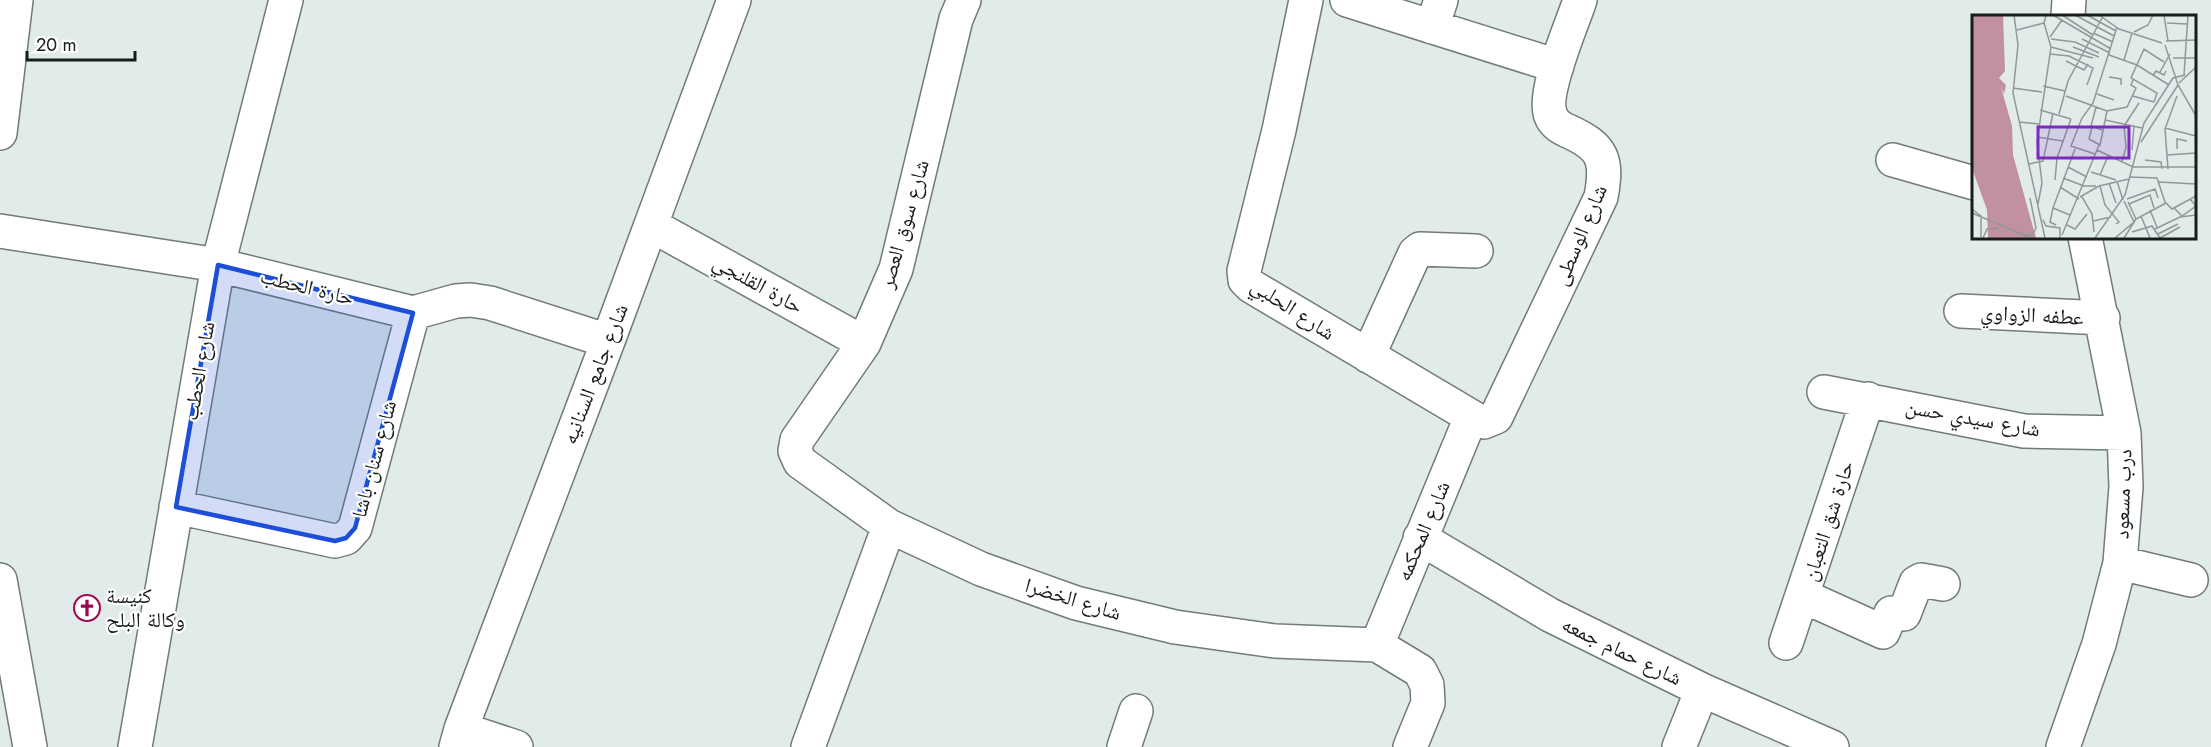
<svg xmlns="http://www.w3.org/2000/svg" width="2211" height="747" viewBox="0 0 2211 747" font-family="Jost,'Noto Naskh Arabic',sans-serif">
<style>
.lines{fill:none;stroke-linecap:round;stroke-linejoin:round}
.street-casing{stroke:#727b7a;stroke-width:36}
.street{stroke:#fff;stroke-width:33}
.marked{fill:#1d4ed8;fill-opacity:0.2;stroke:#1d4ed8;stroke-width:4.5;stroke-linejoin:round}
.labels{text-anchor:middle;stroke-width:4.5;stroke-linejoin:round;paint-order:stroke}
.street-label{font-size:21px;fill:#191c1c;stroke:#fff}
.poi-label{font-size:21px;fill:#191c1c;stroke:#fff;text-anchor:start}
.inset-road{fill:none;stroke:#919898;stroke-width:1.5}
.view{fill:#7b2cbf;fill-opacity:0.15;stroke:#7b2cbf;stroke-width:3}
.inset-edge{fill:none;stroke:#191c1c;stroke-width:3}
</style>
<rect width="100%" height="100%" fill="#e1ebea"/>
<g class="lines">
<defs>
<path id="street" d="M964,0L956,19L896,269L864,343L797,440L795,451L800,462L889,526L981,569L1076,603L1175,627L1275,641L1377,645L1420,671L1427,685L1428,703L1410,747
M1306,0L1279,130L1244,271L1245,280L1251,286L1477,420L1484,422L1496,417L1601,197C1608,159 1603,147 1568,131C1561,128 1554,124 1551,116C1541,94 1572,25 1580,0
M1347,0L1557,66
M2068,16L2069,0
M1432,27L1441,0
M0,133L16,0
M1893,160L1974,183
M651,225L864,343
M0,231L218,265L413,313L456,301L471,300L490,303L608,341
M1961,311L2103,318
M1368,356L1415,253L1420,249L1476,251
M1824,392L2024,431L2124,433
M176,507L335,541L346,538L355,528L413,313
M1420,538L1550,615L1702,690L1832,747
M2120,563L2191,580
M0,580L30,747
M1803,596L1883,632L1891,613L1904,614L1916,583L1921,580L1943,584
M1786,643L1868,399
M1377,645L1471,417
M461,729L516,747
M135,747L218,265L286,0
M456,747L461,729L608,341L734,0
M808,747L889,526
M1124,747L1136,711
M1679,747L1702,690
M2063,747L2099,644L2120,563L2126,487L2124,433L2085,237"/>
</defs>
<!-- street casing -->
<use href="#street" class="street-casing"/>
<!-- street -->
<use href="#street" class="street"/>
</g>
<!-- marked area -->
<path class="marked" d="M218,265L413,313L355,528L346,538L335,541L176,507Z"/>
<!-- icons -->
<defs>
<symbol id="church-ring" viewBox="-11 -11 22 22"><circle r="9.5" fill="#fff" stroke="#9d0853" stroke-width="1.5"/><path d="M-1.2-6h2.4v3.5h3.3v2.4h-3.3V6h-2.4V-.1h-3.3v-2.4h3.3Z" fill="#9d0853"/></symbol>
</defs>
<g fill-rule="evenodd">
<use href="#church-ring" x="72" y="593" width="30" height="30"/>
</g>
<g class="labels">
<!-- street labels -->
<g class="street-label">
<text transform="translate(904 224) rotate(-74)" y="7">شارع سوق العصر</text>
<text transform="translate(1580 235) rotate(-67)" y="7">شارع الوسطى</text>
<text transform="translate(758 284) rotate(29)" y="7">حارة القلنجي</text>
<text transform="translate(307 287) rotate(14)" y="7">حارة الحطب</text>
<text transform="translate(1293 309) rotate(33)" y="7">شارع الحلبي</text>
<text transform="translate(2032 315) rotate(3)" y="7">عطفه الزواوي</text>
<text transform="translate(199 371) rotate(-80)" y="7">شارع الحطب</text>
<text transform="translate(595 374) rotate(-69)" y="7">شارع جامع السنانيه</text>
<text transform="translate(1973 418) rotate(10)" y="7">شارع سيدي حسن</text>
<text transform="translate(374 459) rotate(-75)" y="7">شارع سنان باشا</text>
<text transform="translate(2123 494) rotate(-88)" y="7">درب مسعود</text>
<text transform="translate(1828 521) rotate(-72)" y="7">حارة شق التعبان</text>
<text transform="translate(1423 531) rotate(-67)" y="7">شارع المحكمه</text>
<text transform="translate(1073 599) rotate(17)" y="7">شارع الخضرا</text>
<text transform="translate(1622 651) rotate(26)" y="7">شارع حمام جمعه</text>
</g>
<!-- poi labels -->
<g class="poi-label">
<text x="106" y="603">كنيسة<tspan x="106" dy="24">وكالة البلح</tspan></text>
</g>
</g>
<!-- overview -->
<g transform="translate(1972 15)">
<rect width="224" height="224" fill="#e1ebea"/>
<path d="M0,0H31L33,56L27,63L34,70L32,79L29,72L40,111L41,140L64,223H16L15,195L0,153Z" fill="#c1919f"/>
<path class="inset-road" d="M42,0L46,30L41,78L73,223M81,0L139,34M90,0L121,20M103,0L142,21M115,0L144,16M127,0L147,14L190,28M192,0L196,26M195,8L215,9M45,15L72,8M162,17L176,10L181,0M121,18L141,27M78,22L90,5M79,24L103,27L127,38M110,24L138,38M194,26L224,25M193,30L206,70L224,101M79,32L121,43M101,32L127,42M78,39L97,41L121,53L115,70M137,40L165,50L197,70M201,43H224M152,45L160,18M94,46L112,55L116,49M188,57L198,39M212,60L216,0M181,61L184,56L192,60L194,56M137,62L149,64V70M207,68L224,52M71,71L93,76M41,73L70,77M125,79L142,85M94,81L135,96M161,81L182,87M182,87L185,78L159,63L172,34L192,47M124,92L119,111L130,115M68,95L99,104M87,99L96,66L130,3M133,105L170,113M47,107L67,109M152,111L167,88M120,112L117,124L128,130L135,96L155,92L164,73L159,70L161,65M193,113L224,121M65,122L91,126M169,127L206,70M205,134V124L215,126M125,135L161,152H224M160,135L162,110M123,139L99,131L110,103L121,88L145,12M195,140L224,138M173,145L189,147L190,154M150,147L154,132L152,111M57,149L71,146L81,98M96,152L115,162M196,154L193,114L205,81M119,157L144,165M128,160L136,141M157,162L185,163L193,187L200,194L224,181M91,163L112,171H124M83,165L85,143L99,104M145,166L151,185M187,167L224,169M137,168L144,188M128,171L133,190L147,207L144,209M88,172L107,184M108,182L127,171L157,164M110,182L120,199L122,217M155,184L183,174L186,183M156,187L164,204M66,189L70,168L65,127L79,32L72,8L74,0M157,189L178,180L182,193M81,193L98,200M202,193L210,201L224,191L218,184M0,194L9,201V222M178,195L185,212M0,198L57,222M169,201L178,223M71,205L74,211L88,213V223M121,206L139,202M84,210L78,207L81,193L103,134M95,210L103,214L115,199M183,214L208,202L224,200M160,217L180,211L188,223M186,219L206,209M90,220L127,130M52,221L61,219L64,213L58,183M11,223L15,214L26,213M123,223L153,180L172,108L201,63L213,60M143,223L162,207L152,186M152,223L164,204L194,188M188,223L208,212"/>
<path class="view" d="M66,112H157V143H66Z"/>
<rect width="224" height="224" class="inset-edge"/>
</g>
<!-- scale -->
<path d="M27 51v9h108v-9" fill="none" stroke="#191c1c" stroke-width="3"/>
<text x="36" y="51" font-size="18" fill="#191c1c" stroke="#ffffff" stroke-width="4.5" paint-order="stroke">20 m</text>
</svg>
